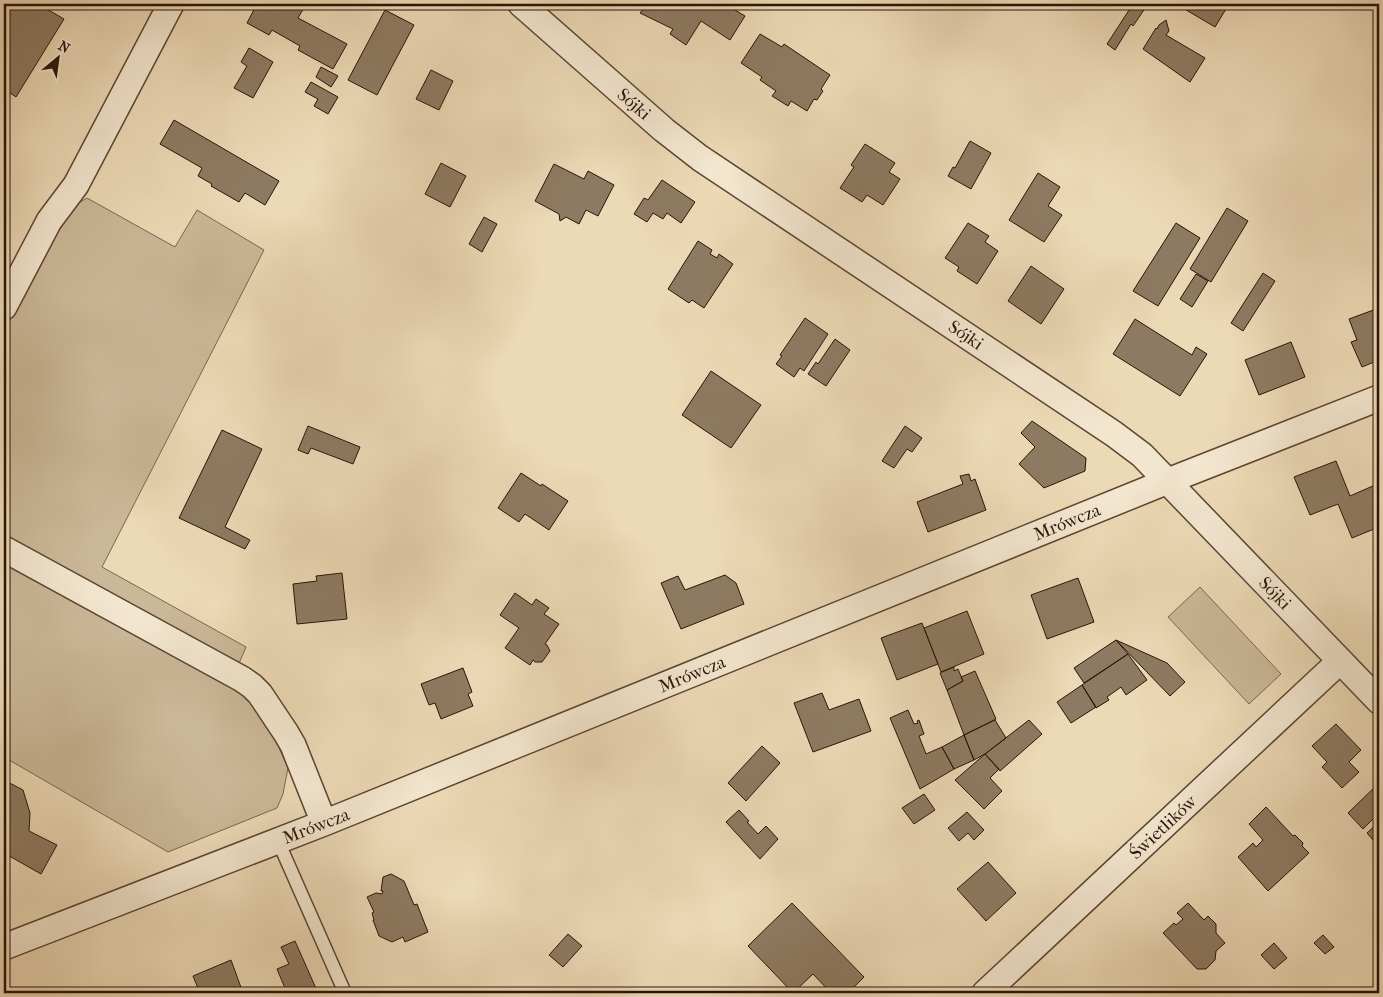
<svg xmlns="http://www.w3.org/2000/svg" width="1383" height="997" viewBox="0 0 1383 997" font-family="'IM FELL French Canon',serif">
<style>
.green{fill:#cbb898;stroke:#7a6650}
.building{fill:#8e7a62;stroke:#291408}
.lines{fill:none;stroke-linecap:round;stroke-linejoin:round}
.lane-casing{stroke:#5a4533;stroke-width:15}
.street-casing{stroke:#5a4533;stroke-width:28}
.lane{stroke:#f3e6cf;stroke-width:12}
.street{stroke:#f3e6cf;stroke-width:25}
.labels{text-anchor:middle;stroke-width:5;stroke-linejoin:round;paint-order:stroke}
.street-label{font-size:18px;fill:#291408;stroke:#f3e6cf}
</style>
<rect width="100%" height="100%" fill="#ecd9b5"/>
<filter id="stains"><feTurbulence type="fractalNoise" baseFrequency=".004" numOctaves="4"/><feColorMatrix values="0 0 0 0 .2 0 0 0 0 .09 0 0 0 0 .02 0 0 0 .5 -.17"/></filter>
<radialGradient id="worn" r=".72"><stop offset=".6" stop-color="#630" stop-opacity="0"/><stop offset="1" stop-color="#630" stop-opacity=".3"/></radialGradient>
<!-- green -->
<path class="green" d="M87,198L175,247L197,210L264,250L102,567L246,647L237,668L4,540V330L70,208Z
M4,563L249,697L271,730L288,768L283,794L277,808L168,852L4,757Z
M1200,587L1281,674L1249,704L1168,617Z"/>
<!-- building -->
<path class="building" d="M4,4H38L64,19L16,97L4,89V19L9,10L4,7Z
M257,4H306L298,18L347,44L333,69L298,50L300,46L272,30L269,35L247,23Z
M647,4H725L745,16L730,40L701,21L686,45L670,34L673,29L640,13Z
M1133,4H1148L1133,26L1131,24L1115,50L1107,44Z
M1176,4H1229L1215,27Z
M385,10L414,25L377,95L348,80Z
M1166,20L1169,31L1166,35L1205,58L1190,82L1143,49L1156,28L1157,29L1159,25Z
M760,34L782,47L784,44L830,75L821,89L823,91L817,100L814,99L807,111L791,101L788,106L772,96L776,91L760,80L762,77L741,63Z
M249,48L273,62L253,98L234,88L247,66L241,62Z
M321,67L338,76L331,87L316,77Z
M431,70L453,81L439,110L416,99Z
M311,82L338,97L328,114L314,106L318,99L305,92Z
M174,120L279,181L265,205L245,193L239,202L211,186L212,184L198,176L202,168L160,144Z
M970,141L991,153L971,189L948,176L953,167L955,168Z
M865,144L895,163L889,172L900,179L883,205L867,195L862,202L840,188L854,167L851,165Z
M441,163L466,176L450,207L425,194Z
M554,164L584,179L588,171L614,185L598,216L586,210L579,224L566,217L560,221L559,214L535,201Z
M1038,173L1060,187L1048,206L1062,215L1044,242L1009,220Z
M662,180L695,202L681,223L667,213L663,219L653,213L647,222L634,214L644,198L648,200Z
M1227,208L1248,221L1211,282L1190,269Z
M484,217L497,224L482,252L469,244Z
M968,223L989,236L985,242L998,251L977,284L957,271L959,267L945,258Z
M1176,223L1200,238L1158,306L1133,291Z
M698,241L712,250L710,254L717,258L719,254L733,264L704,308L692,300L689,303L668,289Z
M1031,266L1064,289L1041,324L1008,301Z
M1263,273L1275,281L1243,331L1231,323Z
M1196,274L1208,281L1192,307L1180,299Z
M1379,308V360L1362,367L1351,342L1357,340L1349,319Z
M805,318L828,334L804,371L800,368L794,377L776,364L782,356L780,355Z
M1135,319L1192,355L1196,347L1207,354L1180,396L1113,354Z
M835,339L850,350L826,386L808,374L816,362L818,364Z
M1291,342L1305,377L1259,395L1245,360Z
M711,371L761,405L731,448L682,415Z
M1032,421L1086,458L1085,471L1044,488L1019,464L1035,447L1021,433Z
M308,426L360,447L353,464L311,448L308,454L298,450Z
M905,426L922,438L912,452L907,449L894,468L882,461Z
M222,430L262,449L225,527L250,540L245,549L179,518Z
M1336,461L1350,496L1375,485L1379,496V527L1352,538L1338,504L1310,515L1294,477Z
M521,473L541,486L542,484L568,501L549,530L525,514L519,522L498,508Z
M969,474L971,481L975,479L986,510L928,532L917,502L963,484L960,476Z
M342,573L347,619L297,624L293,584L317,581L316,576Z
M725,575L736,583L744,604L681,629L661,583L678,576L685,590Z
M1078,578L1094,622L1047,639L1031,595Z
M515,593L532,605L536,599L549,608L544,614L559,624L545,644L547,645L550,651L542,662H535L533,660L530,665L505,648L519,628L500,615Z
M967,611L984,654L941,672L924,628Z
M922,623L938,664L897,680L881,638Z
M1116,640L1167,663L1185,682L1170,696Z
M1116,640L1128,654L1084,683L1074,668Z
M1128,654L1147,680L1126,695L1121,687L1107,697L1109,700L1096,708L1082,685Z
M954,667V671L958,669L963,681L947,690L940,673Z
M463,668L472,692L468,694L473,706L441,719L435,703L429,705L421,684Z
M975,671L996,719L964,735L947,690L963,681L961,677Z
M1082,685L1096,707L1071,723L1057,702Z
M822,693L829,710L859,699L871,731L813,752L794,703Z
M908,710L914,724L918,723L917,721L919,720L924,734L919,736L926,754L942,747L954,769L920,789L890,718Z
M995,720L1006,738L985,754L974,760L964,735Z
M1029,720L1042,734L1000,771L985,754Z
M1336,724L1361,750L1349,762L1359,772L1342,788L1322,767L1327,762L1312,746Z
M964,735L974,760L954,769L942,747Z
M762,746L780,763L746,801L728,783Z
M985,754L999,769L990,778L1002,791L984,809L955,780Z
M4,780L23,790L30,813L29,831L57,845L41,874L4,853Z
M1379,783V813L1363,829L1348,813Z
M924,794L935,810L914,824L902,808Z
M1266,807L1293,836L1295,835L1303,843L1302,846L1309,853L1268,891L1238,857L1253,843L1256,847L1263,840L1249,824Z
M739,810L749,821L747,822L758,834L766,826L778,839L760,859L726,822Z
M967,812L984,830L974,840L968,833L959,841L948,828Z
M1379,822V847L1367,833Z
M988,862L1016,893L986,921L957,889Z
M391,874L404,881L414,905L417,904L428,932L405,942L403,937L392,942L379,936L373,920H374L372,913L374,912L367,897L376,893L382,894L383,891H381L383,877Z
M792,903L864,977L848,993H831L813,974L793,993L748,946Z
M1188,903L1204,920L1208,916L1216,924V933L1225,943L1216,951L1215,960L1206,969H1197L1163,933L1174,923L1176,925L1183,919L1177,913Z
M568,934L582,946L563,967L549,955Z
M1323,935L1334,947L1325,954L1314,943Z
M295,941L318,993H287L277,969L289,964L281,947Z
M1274,943L1287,958L1274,969L1261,955Z
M231,960L243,993H200L193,976Z"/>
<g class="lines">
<defs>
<path id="lane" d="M278,841L345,993"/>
<path id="street" d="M521,4L664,130L700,158L1114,434L1142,455L1379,701
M4,307L49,221L76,185L171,4
M4,549L242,679L252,686L260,694L286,733L293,745L324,823
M4,947L324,823L1168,481L1379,398
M985,993L1340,661"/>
</defs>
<!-- lane casing -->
<use href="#lane" class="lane-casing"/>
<!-- street casing -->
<use href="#street" class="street-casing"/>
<!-- lane -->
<use href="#lane" class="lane"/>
<!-- street -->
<use href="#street" class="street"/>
</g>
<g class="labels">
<!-- street labels -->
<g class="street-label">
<text transform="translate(634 104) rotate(41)" y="6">Sójki</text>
<text transform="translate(966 335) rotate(34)" y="6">Sójki</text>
<text transform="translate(1067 522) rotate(-22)" y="6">Mrówcza</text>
<text transform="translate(1275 593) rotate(46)" y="6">Sójki</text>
<text transform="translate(692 674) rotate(-22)" y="6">Mrówcza</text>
<text transform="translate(316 826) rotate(-21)" y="6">Mrówcza</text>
<text transform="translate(1163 827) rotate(-43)" y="6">Świetlików</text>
</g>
</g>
<!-- margin -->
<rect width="1383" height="997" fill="none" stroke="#ecd9b5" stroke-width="20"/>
<rect x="5" y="5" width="1373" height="987" fill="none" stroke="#291408" stroke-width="2.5"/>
<rect x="10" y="10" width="1363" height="977" fill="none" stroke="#291408"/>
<!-- north arrow -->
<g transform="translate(58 58) rotate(29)" stroke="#f3e6cf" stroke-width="4" paint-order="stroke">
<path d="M0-4L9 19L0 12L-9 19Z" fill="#291408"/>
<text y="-8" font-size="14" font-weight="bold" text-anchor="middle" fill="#291408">N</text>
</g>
<rect width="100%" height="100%" filter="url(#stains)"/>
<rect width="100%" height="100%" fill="url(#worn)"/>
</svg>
